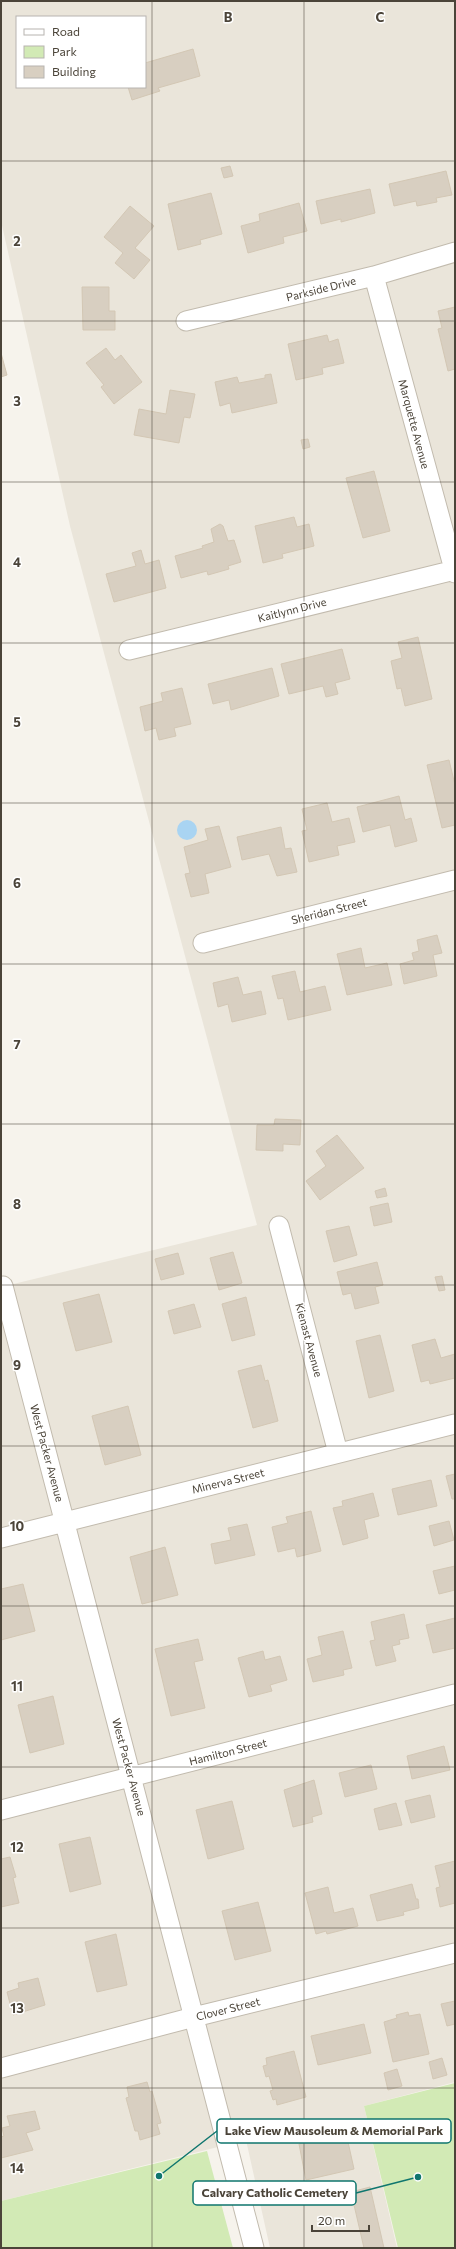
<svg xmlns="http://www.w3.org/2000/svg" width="456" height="2249" viewBox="0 0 456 2249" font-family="Commissioner,sans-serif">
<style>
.residential{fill:#eae5da;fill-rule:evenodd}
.green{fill:#d2eab5}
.water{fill:#a9d4f2}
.building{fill:#d8cfc1;stroke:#d3c7b4}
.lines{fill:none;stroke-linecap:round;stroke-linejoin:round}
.minor-casing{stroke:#c2bbae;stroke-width:21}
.minor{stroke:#fff;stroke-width:19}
.grid{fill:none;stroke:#4b4439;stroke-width:1;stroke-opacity:0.55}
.labels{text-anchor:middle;stroke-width:3;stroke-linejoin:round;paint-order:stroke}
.street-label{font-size:11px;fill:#4b4439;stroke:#fff}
.grid-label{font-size:13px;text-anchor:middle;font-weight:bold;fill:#4b4439;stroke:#fff;stroke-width:3;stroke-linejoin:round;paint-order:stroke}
.leader{fill:none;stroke:#0f766e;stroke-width:1.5}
.callout-dot{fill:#0f766e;stroke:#fff;stroke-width:1.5}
.callout{fill:#fff;stroke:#0f766e;stroke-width:1.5}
.callout-label{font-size:12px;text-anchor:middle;font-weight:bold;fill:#4b4439}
</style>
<rect width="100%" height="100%" fill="#f6f3ec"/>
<!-- residential -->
<path class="residential" d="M1,1H455V2082L364,2106L397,2248H270L246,2140L1,2201V1287L257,1225L70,526L1,221ZM17,17H145V87H17Z"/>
<!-- green -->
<path class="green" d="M455,2083V2248H398L364,2106Z
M207,2151L233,2248H1V2201Z"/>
<!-- water -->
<path class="water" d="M177 830a10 10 0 1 1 20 0a10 10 0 1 1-20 0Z"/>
<!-- building -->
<path class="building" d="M193,49L200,76L158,88L160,91L132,100L128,87H145V63Z
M230,166L233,176L224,178L221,168Z
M446,171L452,195L436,198L437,202L417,206L416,201L394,206L389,184Z
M370,189L375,213L341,222V219L321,224L316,201Z
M211,193L222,234L200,240L201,244L178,250L168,204Z
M299,203L307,231L283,237L284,243L248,253L241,226L260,221L259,214Z
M130,206L154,226L135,248L150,260L134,279L115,263L123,253L104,237Z
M82,287H109V311H115V330H83Z
M455,307V369L448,371L438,329L442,328L438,311Z
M327,335L329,342L338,339L344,363L322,368L323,374L296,380L288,344Z
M106,348L115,360L121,355L142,382L114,404L101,387L104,385L86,363Z
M1,353L7,375L1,377Z
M271,374L277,403L232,413L230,403L220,406L215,382L237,377L239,383L265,378V375Z
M170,390L195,394L190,418L184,417L179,443L134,435L139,409L166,414Z
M308,439L310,447L303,449L301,440Z
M374,471L390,531L363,538L346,478Z
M294,517L297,527L309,524L314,546L282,554L283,558L263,563L255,526Z
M220,524L223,526L228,541L234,540L241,562L228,566L229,569L208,575L207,571L181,578L175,556L203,548L202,546L214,542L211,529Z
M141,550L145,564L159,560L166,588L114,602L106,574L136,566L132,553Z
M418,637L432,699L405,706L401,688L397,689L391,661L402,658L398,642Z
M342,649L350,679L335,683L338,694L326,697L323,686L289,694L281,664Z
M272,668L279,696L231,710L229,700L213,704L208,684Z
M182,688L191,724L174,728L176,736L159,740L156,728L145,731L140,707L163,701L161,693Z
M449,760L455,785V825L442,828L427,765Z
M399,796L405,820L411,818L417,841L395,847L390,825L363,832L357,807Z
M327,803L332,822L349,818L355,842L337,846L339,855L309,862L302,831L307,830L302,809Z
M219,826L231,867L205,874L209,893L191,897L185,874L190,873L184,847L208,840L205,829Z
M281,827L285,849L291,848L297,872L277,876L269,854L242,860L237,837Z
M437,935L442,953L433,955L437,976L404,984L400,964L414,960L412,953L419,951L417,940Z
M361,948L365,968L387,963L392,985L347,995L337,954Z
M295,971L300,992L325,986L331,1010L288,1020L283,998L278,999L272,976Z
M238,977L243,995L261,991L266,1014L232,1022L228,1004L218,1007L213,983Z
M275,1119L301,1120L300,1145L283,1144V1151L256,1150L257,1125H274Z
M337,1135L364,1168L320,1200L306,1181L326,1166L316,1151Z
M385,1188L387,1196L377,1198L375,1191Z
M388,1203L392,1222L374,1226L370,1207Z
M349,1226L357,1255L334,1262L326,1231Z
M233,1252L242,1283L219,1290L210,1258Z
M178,1253L184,1274L161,1280L155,1259Z
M377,1262L383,1285L375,1287L379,1303L355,1309L351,1293L343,1295L337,1272Z
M442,1276L445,1290L439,1291L435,1277Z
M99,1294L112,1342L76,1351L63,1303Z
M246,1297L255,1335L232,1341L222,1304Z
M194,1304L201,1327L174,1334L168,1311Z
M380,1335L394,1391L369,1398L356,1341Z
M435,1339L441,1358L455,1354V1378L430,1384L429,1380L421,1382L412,1345Z
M261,1365L265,1381L268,1380L278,1421L253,1428L238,1371Z
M128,1406L141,1455L105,1465L92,1416Z
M455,1474V1499H452L446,1476Z
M431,1480L437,1506L398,1515L392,1489Z
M373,1493L379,1516L364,1520L368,1538L343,1545L333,1508L343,1506L342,1501Z
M311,1511L321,1551L297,1557L295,1548L278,1552L272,1527L288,1523L286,1517Z
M449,1521L454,1540L434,1546L429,1526Z
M247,1524L255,1555L215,1564L211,1544L231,1540L228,1528Z
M165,1547L178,1595L142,1604L130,1557Z
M455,1566V1590L439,1594L433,1571Z
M23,1584L35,1631L1,1640V1589Z
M404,1614L409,1638L399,1640L400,1644L392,1646L396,1661L376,1666L370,1641L375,1640L371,1622Z
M455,1618V1648L433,1653L426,1625Z
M343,1631L352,1668L343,1670L344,1675L313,1682L307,1659L322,1655L318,1637Z
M198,1639L203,1660L194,1662L205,1708L171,1716L155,1649Z
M263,1651L265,1660L280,1656L287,1680L270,1685L272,1691L249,1697L238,1658Z
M53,1696L64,1744L30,1753L18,1705Z
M444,1746L450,1770L412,1779L407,1756Z
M371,1765L377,1789L345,1797L339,1773Z
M314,1780L322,1814L312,1817L313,1822L293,1827L284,1790Z
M430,1795L435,1817L411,1823L405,1801Z
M232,1801L244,1849L208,1859L196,1810Z
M396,1803L402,1825L379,1830L374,1809Z
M90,1837L101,1884L70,1892L59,1844Z
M10,1857L16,1877L13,1878L19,1903L1,1907V1859Z
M455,1861V1903L440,1907L436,1888L440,1887L435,1866Z
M412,1884L416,1899H418L419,1908L403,1912L404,1915L377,1921L370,1895Z
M328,1887L334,1913L353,1908L358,1926L327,1934L326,1931L316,1934L305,1893Z
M258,1902L271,1951L235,1960L222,1911Z
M116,1934L127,1985L97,1992L85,1942Z
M38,1978L45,2005L13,2015L7,1992L19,1988L18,1983Z
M455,2001V2024L447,2026L441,2004Z
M408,2012L409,2016L420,2014L429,2054L393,2062L384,2022L397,2018L396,2015Z
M364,2024L371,2053L318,2065L311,2036Z
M294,2051L306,2097L277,2105L276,2099L273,2100L270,2091L273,2090L269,2076L266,2077L263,2066L267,2065L266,2058Z
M442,2058L447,2075L433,2079L429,2062Z
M397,2069L402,2086L388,2090L384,2073Z
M147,2082L150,2092L152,2091L161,2123L157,2124L160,2134L140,2140L138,2131H135L126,2098L129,2097L127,2087Z
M35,2111L40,2129L26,2133L33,2150L1,2158V2137L4,2136L2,2128L10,2126L7,2116Z
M346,2133L354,2169L306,2180L299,2144Z
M370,2187L384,2248H364L351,2192Z"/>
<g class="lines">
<defs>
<path id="minor" d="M374,276L455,573
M186,321L374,276L455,252
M129,650L455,570
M203,943L455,880
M279,1226L338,1453
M3,1286L254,2248
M1,1538L455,1424
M1,1810L455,1694
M1,2068L194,2017L455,1953"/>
</defs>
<!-- minor casing -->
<use href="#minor" class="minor-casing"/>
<!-- minor -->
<use href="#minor" class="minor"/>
</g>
<!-- grid -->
<path class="grid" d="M152,1V2248M304,1V2248M1,161H455M1,321H455M1,482H455M1,643H455M1,803H455M1,964H455M1,1124H455M1,1285H455M1,1446H455M1,1606H455M1,1767H455M1,1928H455M1,2088H455"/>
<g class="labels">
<!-- street labels -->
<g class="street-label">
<text transform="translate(321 289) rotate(-14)" y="4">Parkside Drive</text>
<text transform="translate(414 424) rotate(75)" y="4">Marquette Avenue</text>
<text transform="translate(292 610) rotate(-14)" y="4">Kaitlynn Drive</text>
<text transform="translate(329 911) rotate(-14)" y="4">Sheridan Street</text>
<text transform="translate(309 1340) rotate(75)" y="4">Kienast Avenue</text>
<text transform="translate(47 1453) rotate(75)" y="4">West Packer Avenue</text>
<text transform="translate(228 1481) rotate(-14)" y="4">Minerva Street</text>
<text transform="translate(228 1752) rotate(-14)" y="4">Hamilton Street</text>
<text transform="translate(129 1767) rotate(75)" y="4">West Packer Avenue</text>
<text transform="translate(228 2009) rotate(-14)" y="4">Clover Street</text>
</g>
</g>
<g class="grid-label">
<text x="228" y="22">B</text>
<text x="380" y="22">C</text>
<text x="17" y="246">2</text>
<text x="17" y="406">3</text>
<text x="17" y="567">4</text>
<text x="17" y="727">5</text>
<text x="17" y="888">6</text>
<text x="17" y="1049">7</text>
<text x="17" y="1209">8</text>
<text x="17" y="1370">9</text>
<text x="17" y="1531">10</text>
<text x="17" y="1691">11</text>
<text x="17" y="1852">12</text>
<text x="17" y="2013">13</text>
<text x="17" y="2173">14</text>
</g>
<!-- callouts -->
<path class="leader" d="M159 2176L217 2131M418 2177L356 2193"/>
<g class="callout-dot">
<circle cx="159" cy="2176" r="4"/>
<circle cx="418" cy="2177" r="4"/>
</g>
<g class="callout">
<rect x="217" y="2119" width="234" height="24" rx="4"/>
<rect x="193" y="2181" width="163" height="24" rx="4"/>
</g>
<g class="callout-label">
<text x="334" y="2135">Lake View Mausoleum &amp; Memorial Park</text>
<text x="275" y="2197">Calvary Catholic Cemetery</text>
</g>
<!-- border -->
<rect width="456" height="2249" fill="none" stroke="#4b4439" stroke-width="4"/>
<!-- legend -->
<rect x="16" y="16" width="130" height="72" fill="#ffffff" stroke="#b7b4b0"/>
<rect x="24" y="29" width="20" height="6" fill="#ffffff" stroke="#b7b4b0"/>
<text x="52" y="36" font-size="12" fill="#4b4439">Road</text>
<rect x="24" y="46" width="20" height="12" fill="#d2eab5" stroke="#b7b4b0"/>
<text x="52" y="56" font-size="12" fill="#4b4439">Park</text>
<rect x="24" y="66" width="20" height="12" fill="#d8cfc1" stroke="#b7b4b0"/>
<text x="52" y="76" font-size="12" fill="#4b4439">Building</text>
<!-- scale -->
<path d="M312 2225v6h57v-6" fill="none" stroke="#4b4439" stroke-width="2"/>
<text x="318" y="2225" font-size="12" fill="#4b4439" stroke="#ffffff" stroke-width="3" paint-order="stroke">20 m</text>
</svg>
